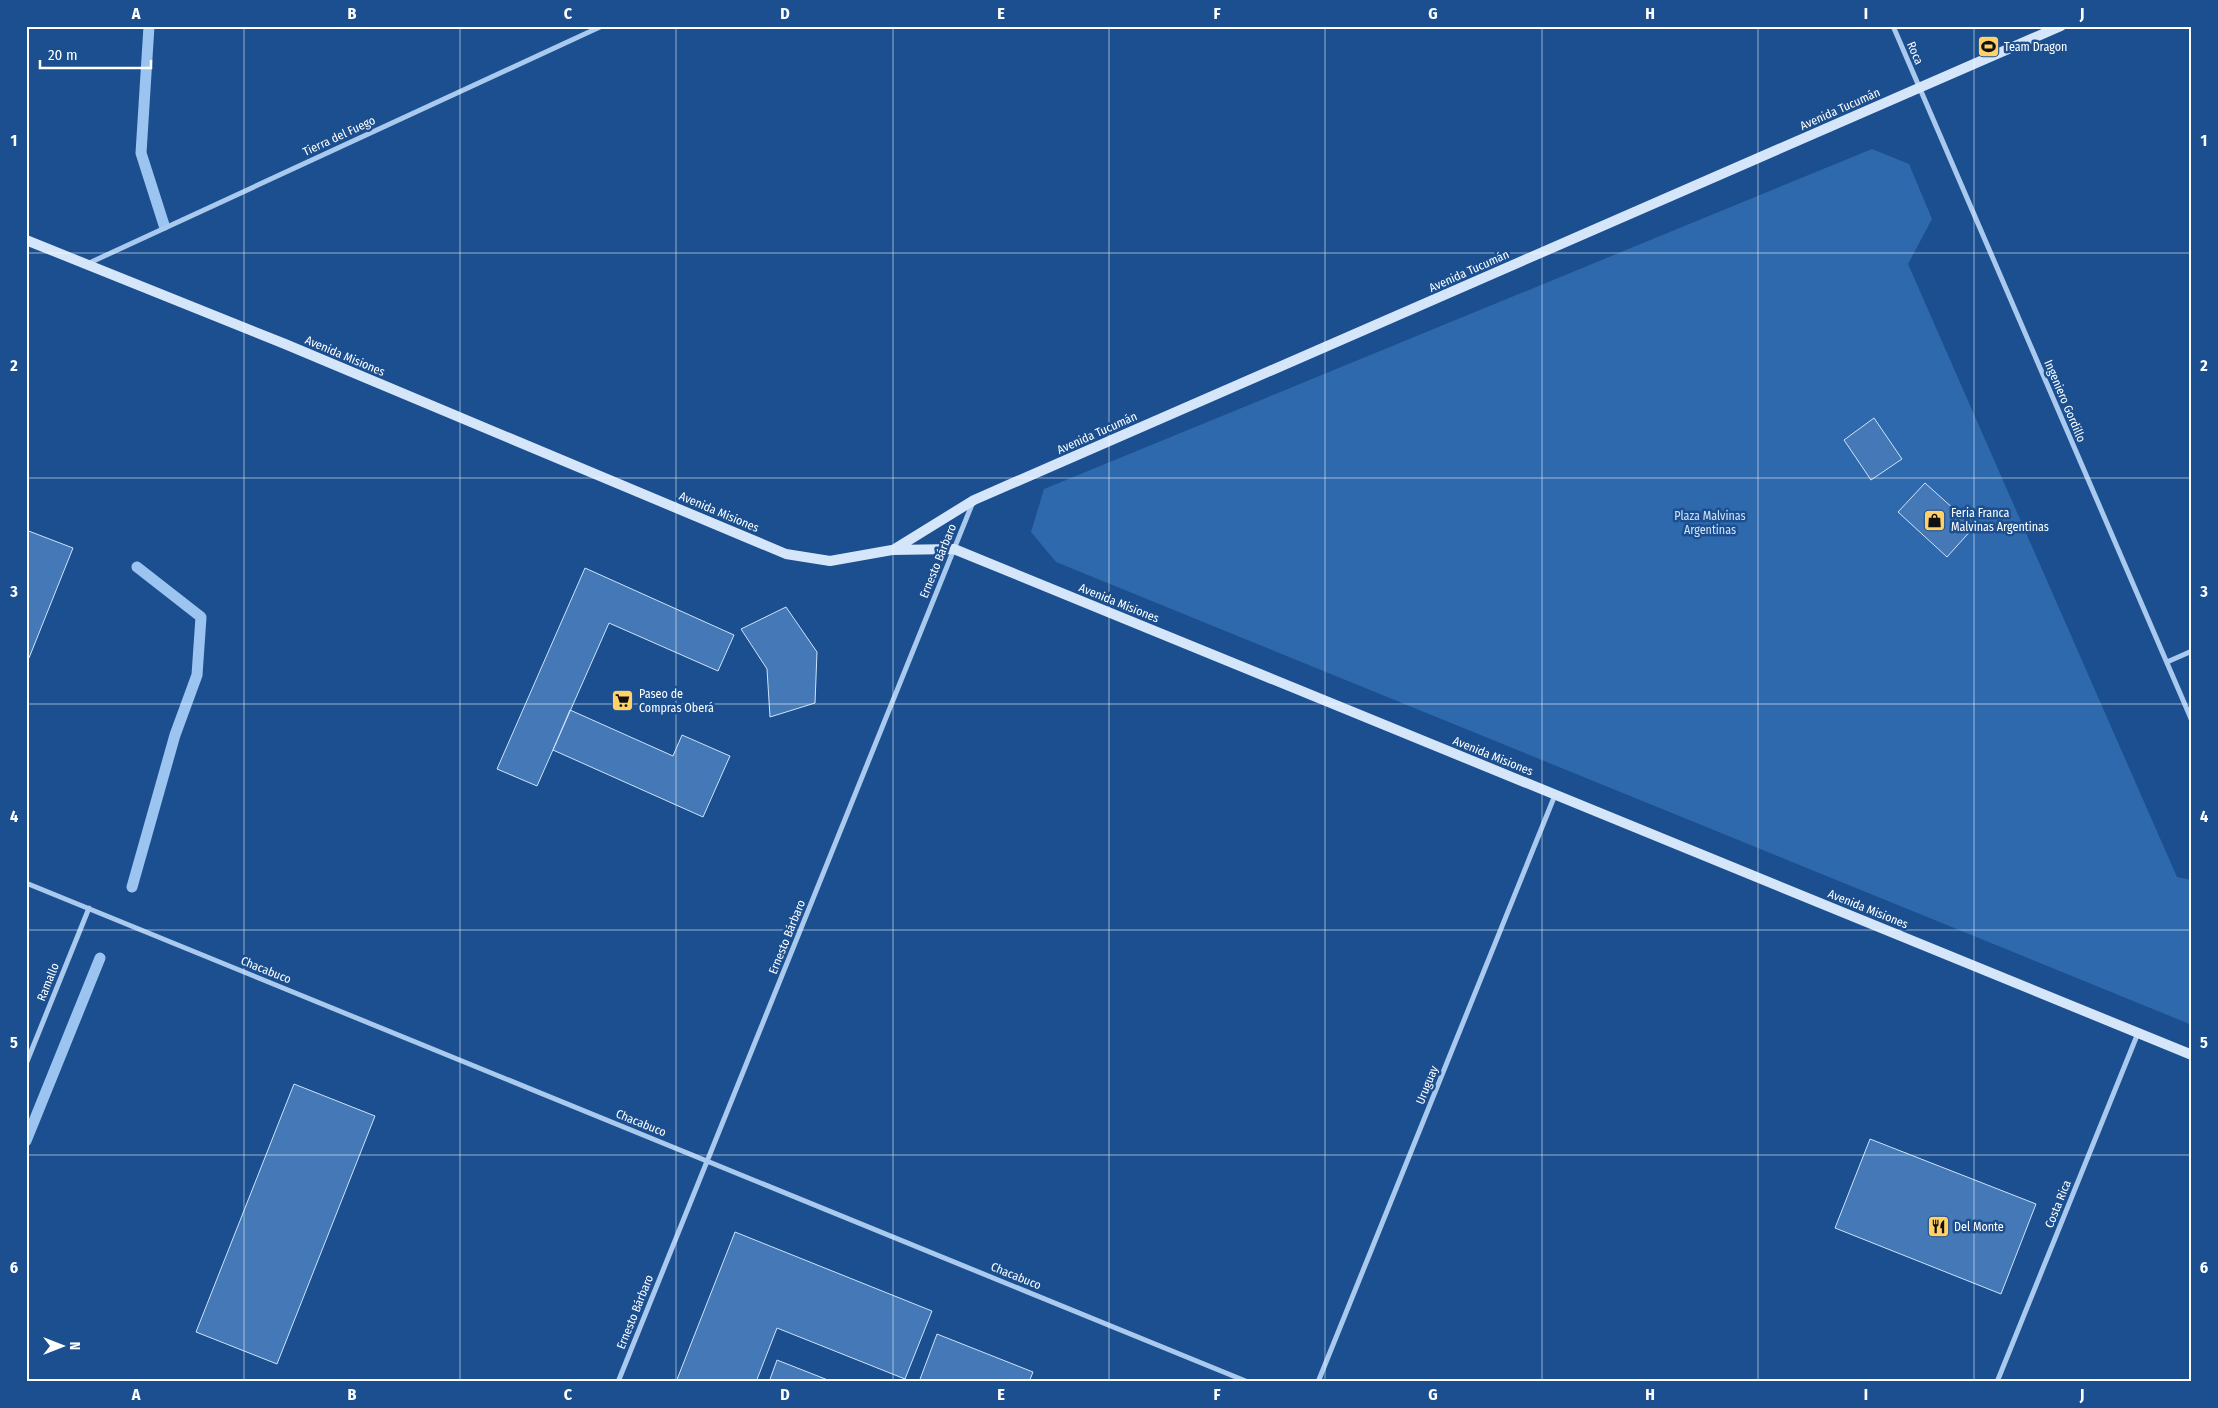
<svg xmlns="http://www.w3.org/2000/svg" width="2218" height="1408" viewBox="0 0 2218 1408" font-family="'Fira Sans Condensed',sans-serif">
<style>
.green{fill:#2e69ad}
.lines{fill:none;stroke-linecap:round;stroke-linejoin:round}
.stream{stroke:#9cc4f0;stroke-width:11}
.building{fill:#4478b7;stroke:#cfe3fa}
.minor{stroke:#a9c9ee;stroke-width:5}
.secondary{stroke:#d6e6fa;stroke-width:10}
.grid{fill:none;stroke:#fff;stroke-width:1;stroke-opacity:0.55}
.labels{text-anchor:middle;stroke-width:5;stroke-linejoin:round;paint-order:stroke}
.poi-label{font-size:12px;fill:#fff;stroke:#1b4f8f;text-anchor:start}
.street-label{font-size:12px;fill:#fff;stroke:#1b4f8f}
.park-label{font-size:12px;fill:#cfe3fa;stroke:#1b4f8f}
.neatline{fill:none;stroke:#fff;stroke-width:2}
.grid-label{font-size:16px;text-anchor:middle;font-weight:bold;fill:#fff}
</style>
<rect width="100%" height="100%" fill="#1b4f8f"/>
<!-- green -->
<path class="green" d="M1872,149L1909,164L1932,219L1908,264L2177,877L2192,880V1025L1056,562L1031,532L1044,489Z"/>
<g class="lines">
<!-- stream -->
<path class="stream" d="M149,26L141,153L164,225
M132,887L175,735L197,675L201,617L137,567
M26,1141L100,958"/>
</g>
<!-- building -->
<path class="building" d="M1874,418L1902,459L1871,480L1844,440Z
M1925,483L1974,527L1947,557L1898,512Z
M26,530L73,548L29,658L26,657Z
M585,568L734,635L718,671L609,623L537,786L497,769Z
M786,607L817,652L815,703L770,717L767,669L741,629Z
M570,710L673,756L682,735L730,756L703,817L553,750Z
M294,1084L375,1116L277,1364L196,1332Z
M1870,1139L2036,1204L2001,1294L1835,1228Z
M735,1232L932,1311L905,1379L777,1328L756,1382H676Z
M937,1334L1033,1372L1029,1382H919Z
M777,1360L833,1382H769Z"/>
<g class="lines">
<!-- minor -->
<path class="minor" d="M1893,26L2192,721
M87,264L602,26
M2167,662L2192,651
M26,883L1248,1382
M26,1064L89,908
M618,1382L973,502
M1318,1382L1555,795
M1997,1382L2138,1033"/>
<!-- secondary -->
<path class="secondary" d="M26,240L285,344L786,554L830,561L892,550L954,549L2192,1055
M893,550L974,500L2061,26"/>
</g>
<!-- grid -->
<path class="grid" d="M244,26V1382M460,26V1382M676,26V1382M893,26V1382M1109,26V1382M1325,26V1382M1542,26V1382M1758,26V1382M1974,26V1382M26,253H2192M26,478H2192M26,704H2192M26,930H2192M26,1155H2192"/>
<!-- icons -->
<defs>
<symbol id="stadium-square" viewBox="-11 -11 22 22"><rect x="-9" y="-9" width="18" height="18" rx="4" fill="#ffd166" stroke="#1b4f8f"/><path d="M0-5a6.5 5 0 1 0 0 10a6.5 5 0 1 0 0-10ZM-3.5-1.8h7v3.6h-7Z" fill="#111"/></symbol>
<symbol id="shop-square" viewBox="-11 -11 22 22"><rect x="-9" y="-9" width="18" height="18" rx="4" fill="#ffd166" stroke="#1b4f8f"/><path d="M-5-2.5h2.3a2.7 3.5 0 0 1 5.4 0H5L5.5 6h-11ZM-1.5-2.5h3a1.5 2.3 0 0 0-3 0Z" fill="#111"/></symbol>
<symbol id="supermarket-square" viewBox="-11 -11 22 22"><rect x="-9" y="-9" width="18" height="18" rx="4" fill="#ffd166" stroke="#1b4f8f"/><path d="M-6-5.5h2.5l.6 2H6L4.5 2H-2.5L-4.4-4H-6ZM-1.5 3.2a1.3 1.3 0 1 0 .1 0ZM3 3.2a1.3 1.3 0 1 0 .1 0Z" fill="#111"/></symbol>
<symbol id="restaurant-square" viewBox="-11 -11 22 22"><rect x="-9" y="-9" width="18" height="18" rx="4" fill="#ffd166" stroke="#1b4f8f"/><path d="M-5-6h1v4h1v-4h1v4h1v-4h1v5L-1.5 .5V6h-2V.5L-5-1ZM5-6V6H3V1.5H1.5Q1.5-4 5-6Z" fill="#111"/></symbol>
</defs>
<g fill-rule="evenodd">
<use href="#stadium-square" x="1976" y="34" width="25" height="25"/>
<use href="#shop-square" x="1922" y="508" width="25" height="25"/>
<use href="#supermarket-square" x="610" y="688" width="25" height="25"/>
<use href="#restaurant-square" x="1926" y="1214" width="25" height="25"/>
</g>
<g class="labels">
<!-- poi labels -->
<g class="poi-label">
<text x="2004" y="51">Team Dragon</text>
<text x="1951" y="517">Feria Franca<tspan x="1951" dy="14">Malvinas Argentinas</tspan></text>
<text x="639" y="698">Paseo de<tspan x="639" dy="14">Compras Oberá</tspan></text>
<text x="1954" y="1231">Del Monte</text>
</g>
<!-- street labels -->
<g class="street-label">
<text transform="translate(1915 53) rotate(67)" y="4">Roca</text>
<text transform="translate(1840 109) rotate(-24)" y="4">Avenida Tucumán</text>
<text transform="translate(339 136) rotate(-25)" y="4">Tierra del Fuego</text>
<text transform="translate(1469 271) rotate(-24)" y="4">Avenida Tucumán</text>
<text transform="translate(345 356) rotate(23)" y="4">Avenida Misiones</text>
<text transform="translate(2065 401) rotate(67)" y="4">Ingeniero Gordillo</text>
<text transform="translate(1097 433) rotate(-24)" y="4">Avenida Tucumán</text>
<text transform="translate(719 512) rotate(23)" y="4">Avenida Misiones</text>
<text transform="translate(938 561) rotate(-68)" y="4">Ernesto Bárbaro</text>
<text transform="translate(1119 603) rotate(22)" y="4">Avenida Misiones</text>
<text transform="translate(1493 756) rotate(22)" y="4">Avenida Misiones</text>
<text transform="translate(1868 909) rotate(22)" y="4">Avenida Misiones</text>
<text transform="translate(787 937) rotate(-68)" y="4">Ernesto Bárbaro</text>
<text transform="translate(266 970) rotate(22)" y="4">Chacabuco</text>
<text transform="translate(48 982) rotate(-68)" y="4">Ramallo</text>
<text transform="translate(1427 1085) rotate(-68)" y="4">Uruguay</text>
<text transform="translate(641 1123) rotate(22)" y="4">Chacabuco</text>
<text transform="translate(2058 1204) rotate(-68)" y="4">Costa Rica</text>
<text transform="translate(1016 1276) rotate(22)" y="4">Chacabuco</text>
<text transform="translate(635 1312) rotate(-68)" y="4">Ernesto Bárbaro</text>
</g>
<!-- park labels -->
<g class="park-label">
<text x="1710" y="520">Plaza Malvinas<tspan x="1710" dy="14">Argentinas</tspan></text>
</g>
</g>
<!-- border -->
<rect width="2218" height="1408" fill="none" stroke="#1b4f8f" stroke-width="55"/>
<!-- north arrow -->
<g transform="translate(62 1346) rotate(90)" stroke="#1b4f8f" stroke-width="4" paint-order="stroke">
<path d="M0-4L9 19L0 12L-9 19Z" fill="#ffffff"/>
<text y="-8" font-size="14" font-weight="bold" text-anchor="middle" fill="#ffffff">N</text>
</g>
<!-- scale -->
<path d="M40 60v8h111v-8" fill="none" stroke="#ffffff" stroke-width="2.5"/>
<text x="48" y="60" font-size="15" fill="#ffffff" stroke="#1b4f8f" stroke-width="4" paint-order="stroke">20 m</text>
<rect x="28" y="28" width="2162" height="1352" class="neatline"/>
<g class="grid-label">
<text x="136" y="19">A</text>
<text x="352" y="19">B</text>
<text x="568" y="19">C</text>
<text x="785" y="19">D</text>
<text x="1001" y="19">E</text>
<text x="1217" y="19">F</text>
<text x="1433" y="19">G</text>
<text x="1650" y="19">H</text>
<text x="1866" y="19">I</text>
<text x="2082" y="19">J</text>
<text x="14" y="146">1</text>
<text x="2204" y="146">1</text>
<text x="14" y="371">2</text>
<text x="2204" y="371">2</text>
<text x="14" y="597">3</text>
<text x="2204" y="597">3</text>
<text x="14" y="822">4</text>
<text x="2204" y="822">4</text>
<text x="14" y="1048">5</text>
<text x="2204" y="1048">5</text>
<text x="14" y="1273">6</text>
<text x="2204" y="1273">6</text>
<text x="136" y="1400">A</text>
<text x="352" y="1400">B</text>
<text x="568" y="1400">C</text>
<text x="785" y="1400">D</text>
<text x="1001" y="1400">E</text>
<text x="1217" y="1400">F</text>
<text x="1433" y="1400">G</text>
<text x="1650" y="1400">H</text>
<text x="1866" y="1400">I</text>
<text x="2082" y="1400">J</text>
</g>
</svg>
